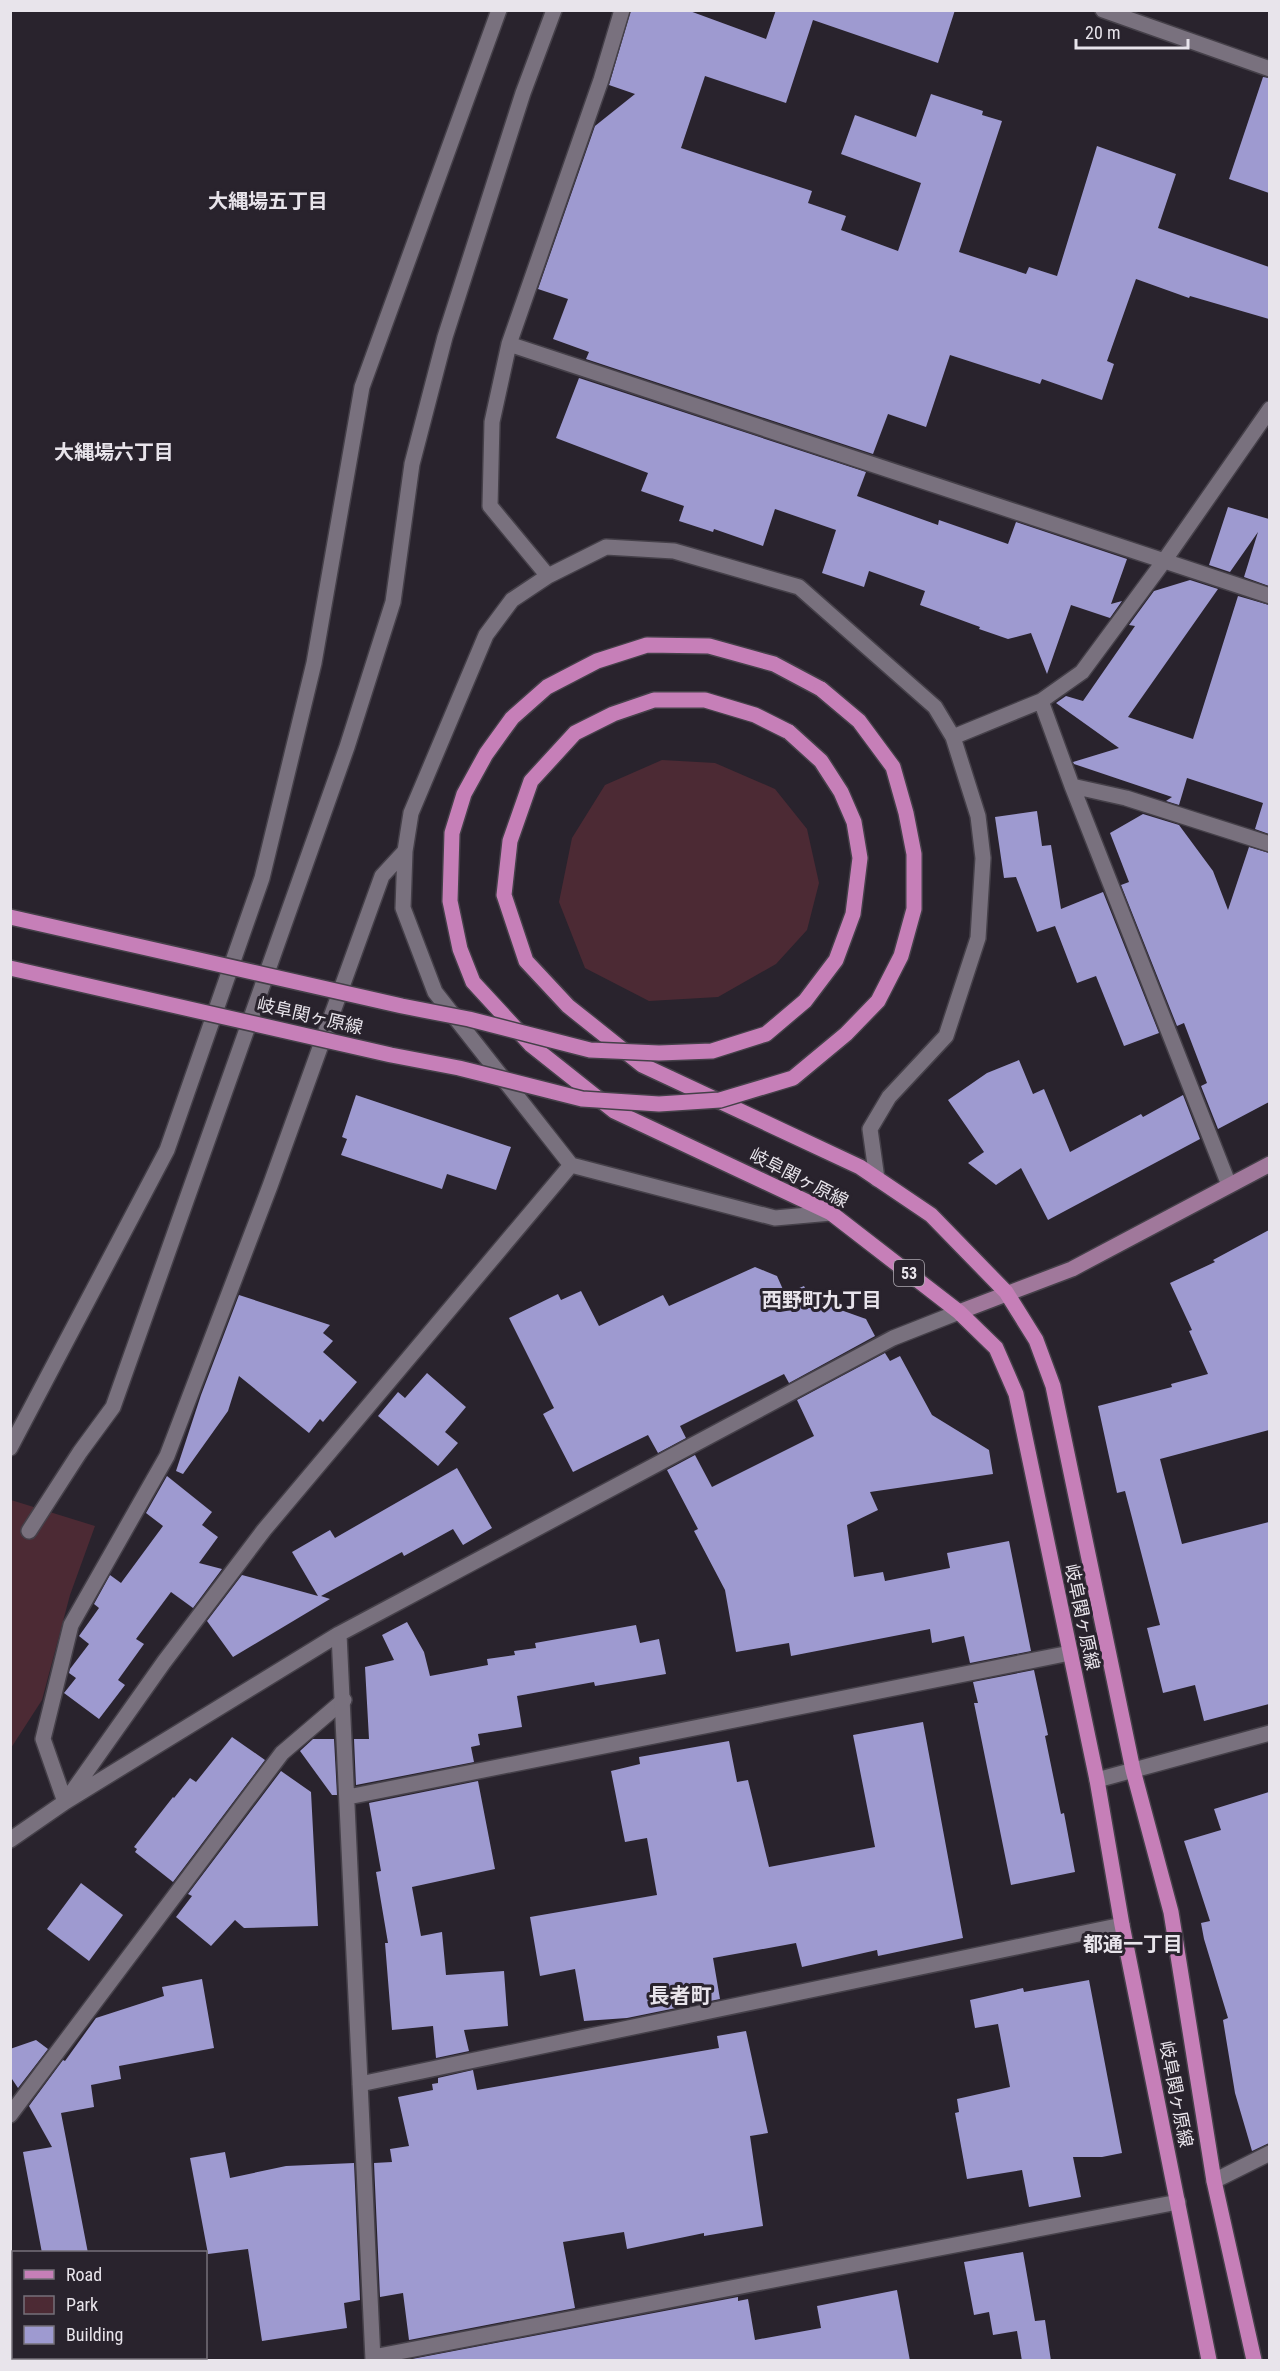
<svg xmlns="http://www.w3.org/2000/svg" width="1280" height="2371" viewBox="0 0 1280 2371" font-family="'Roboto Condensed','Noto Sans JP',sans-serif">
<style>
.green{fill:#4c2a34}
.building{fill:#9e9ad0}
.lines{fill:none;stroke-linecap:round;stroke-linejoin:round}
.lane-casing{stroke:#454049;stroke-width:18}
.street-casing{stroke:#454049;stroke-width:18}
.secondary-casing{stroke:#454049;stroke-width:18}
.primary-casing{stroke:#454049;stroke-width:18}
.lane{stroke:#79717e;stroke-width:15}
.street{stroke:#79717e;stroke-width:15}
.secondary{stroke:#a0789b;stroke-width:15}
.primary{stroke:#c67fb8;stroke-width:15}
.primary-bridge-casing{stroke:#454049;stroke-width:18;stroke-linecap:butt}
.primary-bridge{stroke:#c67fb8;stroke-width:15}
.labels{text-anchor:middle;stroke-width:6;stroke-linejoin:round;paint-order:stroke}
.shield{fill:#29232d;stroke:#afaab2;stroke-width:1.5}
.shield-label{font-size:16px;font-weight:bold;fill:#e8e4eb}
.street-label{font-size:18px;fill:#e8e4eb;stroke:#29232d}
.neighbourhood-label{font-size:20px;font-weight:bold;fill:#e8e4eb;stroke:#29232d}
.quarter-label{font-size:21px;font-weight:bold;fill:#e8e4eb;stroke:#29232d}
</style>
<rect width="100%" height="100%" fill="#29232d"/>
<!-- green -->
<path class="green" d="M662,760L715,763L775,789L807,829L819,883L807,930L776,964L718,997L649,1001L585,968L559,902L572,838L605,785Z
M11,1500L95,1526L70,1595L42,1700L11,1748Z"/>
<!-- building -->
<path class="building" d="M631,10H687L766,39L776,10H955L938,63L813,20L786,103L705,76L681,148L812,191L808,203L846,216L841,230L898,251L921,183L841,154L855,115L916,137L931,94L983,111L982,115L1002,121L959,252L1026,274L1029,267L1057,276L1097,146L1176,174L1158,228L1269,267V319L1190,296L1189,298L1136,279L1107,361L1114,364L1102,400L1042,379L1040,384L950,355L926,427L888,414L873,454L586,359L589,352L553,339L568,299L538,289L595,126L635,94L609,85Z
M1263,77L1269,78V193L1229,179Z
M579,378L866,472L857,496L938,525L939,520L1008,544L1016,522L1127,559L1111,604L1122,601L1110,618L1071,605L1047,674L1031,633L1008,639L979,629L980,627L920,605L925,591L869,571L864,587L822,573L836,530L775,509L763,546L714,529L713,532L679,521L684,506L641,491L648,473L556,438Z
M1228,507L1269,519V586L1244,577L1258,532L1230,572L1209,565Z
M1190,580L1218,589L1128,717L1193,739L1238,596L1269,605V834L1255,829L1263,803L1187,778L1179,805L1166,801L1172,797L1074,764L1073,762L1119,748L1056,703L1066,696L1083,701L1135,626L1129,625L1154,591Z
M1037,811L1042,846L1051,845L1061,909L1103,892L1159,1033L1124,1046L1096,976L1077,983L1055,926L1037,932L1016,877L1004,878L995,817Z
M1143,814L1179,825L1213,871L1228,910L1249,847L1269,853V1102L1218,1129L1201,1086L1207,1083L1184,1023L1177,1026L1121,885L1129,882L1110,833Z
M1019,1060L1033,1094L1044,1089L1070,1152L1141,1114L1143,1117L1183,1095L1200,1139L1048,1220L1021,1168L996,1185L968,1163L984,1152L948,1100L987,1073Z
M356,1095L511,1147L496,1190L447,1174L442,1189L341,1155L347,1139L342,1137Z
M1269,1230V1430L1160,1459L1182,1544L1269,1522V1704L1204,1721L1195,1685L1163,1693L1147,1628L1160,1625L1125,1491L1117,1493L1098,1406L1172,1387L1171,1384L1208,1374L1189,1331L1192,1330L1170,1283L1215,1262L1213,1260Z
M755,1267L777,1276L785,1294L804,1286L810,1299L866,1319L875,1336L789,1383L784,1374L680,1426L686,1438L658,1453L648,1435L573,1472L543,1414L554,1408L509,1318L558,1294L561,1300L581,1291L599,1326L663,1295L669,1306Z
M239,1295L330,1325L323,1333L333,1341L323,1352L357,1382L323,1422L320,1419L309,1433L239,1376L228,1411L183,1474L176,1471L201,1395Z
M885,1353L890,1361L900,1356L932,1415L989,1450L993,1474L870,1492L878,1510L847,1525L854,1577L883,1572L885,1581L950,1568L947,1553L1009,1541L1031,1651L970,1663L964,1636L932,1643L930,1629L791,1656L789,1643L736,1652L725,1590L694,1531L698,1529L667,1470L695,1455L712,1487L814,1436L797,1400Z
M427,1373L466,1407L445,1432L458,1443L438,1466L378,1416L398,1392L405,1398Z
M457,1468L492,1528L463,1545L453,1529L404,1556L402,1552L321,1596L330,1599L233,1657L207,1621L242,1575L318,1596L292,1552L330,1530L335,1538Z
M167,1476L212,1512L202,1525L218,1537L199,1563L222,1569L193,1608L171,1592L136,1639L144,1644L118,1680L125,1685L99,1719L64,1693L76,1678L69,1673L70,1669L89,1644L79,1636L99,1608L94,1604L110,1575L121,1583L163,1526L146,1513Z
M407,1622L424,1652L430,1676L488,1665L487,1659L515,1655L514,1651L536,1648L535,1643L636,1625L640,1643L659,1639L666,1674L595,1686L594,1682L517,1696L522,1727L478,1734L480,1745L471,1747L474,1762L356,1785L354,1739H369L365,1667L394,1660L382,1635Z
M1034,1670L1048,1735L1045,1736L1061,1814L1064,1813L1075,1872L1011,1885L974,1703H978L973,1682Z
M923,1722L963,1938L878,1956L877,1950L802,1967L796,1943L713,1958L720,1999L627,2018L584,2021L575,1969L540,1976L530,1917L657,1895L647,1838L625,1842L611,1771L640,1764L639,1757L729,1741L737,1782L748,1780L769,1867L875,1847L853,1735Z
M232,1737L265,1760L173,1882L135,1852L137,1849L134,1847L173,1797L174,1798L190,1778L196,1782Z
M313,1739H334L337,1795H332L300,1751Z
M281,1771L311,1792L318,1926L244,1928L235,1920L211,1946L176,1917L192,1896L188,1894Z
M478,1781L495,1869L412,1887L421,1936L442,1932L446,1975L504,1971L508,2026L464,2030L469,2051L436,2058L433,2026L392,2030L385,1943H388L376,1872L381,1871L369,1803Z
M1269,1792V2143L1252,2151L1235,2093L1223,2020L1228,2018L1204,1939L1201,1923L1210,1921L1184,1841L1221,1830L1214,1809Z
M81,1883L123,1915L89,1961L47,1929Z
M202,1979L214,2048L119,2066L121,2079L91,2085L94,2107L61,2113L88,2253H42L23,2152L52,2147L29,2106L63,2060L65,2061L96,2018L164,1996L162,1987Z
M1089,1980L1122,2153L1102,2157H1073L1081,2197L1029,2207L1022,2170L967,2179L955,2113L959,2112L957,2099L1010,2087L998,2024L975,2028L970,2000L1023,1988L1024,1992Z
M746,2031L768,2133L750,2136L763,2226L704,2236V2233L627,2249L624,2232L563,2242L575,2308L409,2340L403,2293L380,2297L374,2163L392,2162L390,2149L409,2146L398,2097L433,2090L432,2084L438,2083V2078L473,2070L477,2090L719,2048L717,2036Z
M36,2040L48,2049L18,2088L10,2076V2049Z
M225,2152L230,2178L286,2166L354,2163L360,2300L344,2303L347,2328L262,2341L248,2249L208,2254L190,2158Z
M1023,2252L1035,2321L1045,2320L1051,2361H1022L1017,2331L993,2335L989,2312L974,2315L964,2262Z
M897,2290L910,2361L412,2359L738,2297V2301L748,2299L755,2340L821,2328L817,2306Z"/>
<g class="lines">
<defs>
<path id="lane" d="M29,1531L80,1452L113,1407L347,747L393,602L412,464L445,337L523,93L554,10
M10,2115L282,1753L344,1700"/>
<path id="street" d="M1103,10L1270,69
M509,344L1270,596
M548,576L490,506L492,422L509,344L601,80L622,10
M1041,701L1072,786L1229,1185
M953,737L1041,701L1082,672L1164,561L1270,409
M1072,786L1126,798L1270,844
M571,1165L775,1218L831,1213
M10,1448L167,1150L262,878L314,663L362,387L499,10
M339,1634L373,2360
M1097,1780L1270,1733
M348,1797L1070,1653
M65,1802L164,1662L264,1530L571,1165L435,992L403,908L405,851L411,813L486,635L512,600L548,576L606,547L674,551L799,587L935,707L953,737L978,816L983,858L978,938L946,1036L889,1097L870,1129L877,1179
M65,1802L43,1739L71,1625L167,1456L270,1186L382,876L405,851
M10,1840L65,1802L339,1634L893,1338L959,1312
M360,2084L1122,1925
M1214,2181L1270,2153
M373,2357L1178,2202"/>
<path id="secondary" d="M959,1312L1072,1269L1270,1164"/>
<path id="primary" d="M821,689L774,664L709,646L647,645L597,661L547,687L512,718L486,754L464,794L452,833L450,901L460,949L473,982L531,1045L614,1111L831,1213L959,1312L996,1348L1016,1394L1097,1780L1122,1925L1209,2360
M789,732L755,715L705,700H654L613,714L575,733L531,781L510,841L504,895L526,961L568,1006L642,1065L860,1167L931,1215L1006,1292L1036,1340L1053,1386L1133,1770L1171,1912L1214,2181L1254,2360"/>
</defs>
<!-- lane casing -->
<use href="#lane" class="lane-casing"/>
<!-- street casing -->
<use href="#street" class="street-casing"/>
<!-- secondary casing -->
<use href="#secondary" class="secondary-casing"/>
<!-- primary casing -->
<use href="#primary" class="primary-casing"/>
<!-- lane -->
<use href="#lane" class="lane"/>
<!-- street -->
<use href="#street" class="street"/>
<!-- secondary -->
<use href="#secondary" class="secondary"/>
<!-- primary -->
<use href="#primary" class="primary"/>
<defs>
<path id="primary-bridge" d="M10,917L402,1006L469,1019L590,1050L659,1053L712,1051L766,1034L805,1001L836,960L853,914L860,858L854,822L841,792L821,761L789,732
M10,968L391,1055L459,1068L582,1099L659,1104L720,1100L793,1078L846,1034L878,1001L901,956L914,909V854L906,813L893,767L859,721L821,689"/>
</defs>
<!-- primary-bridge casing -->
<use href="#primary-bridge" class="primary-bridge-casing"/>
<!-- primary-bridge -->
<use href="#primary-bridge" class="primary-bridge"/>
</g>
<g class="labels">
<!-- shield labels -->
<rect class="shield" x="894" y="1260" width="30" height="26" rx="4.5"/>
<g class="shield-label">
<text x="909" y="1279">53</text>
</g>
<!-- street labels -->
<g class="street-label">
<text transform="translate(310 1016) rotate(13)" y="6">岐阜関ヶ原線</text>
<text transform="translate(799 1178) rotate(27)" y="6">岐阜関ヶ原線</text>
<text transform="translate(1082 1617) rotate(78)" y="6">岐阜関ヶ原線</text>
<text transform="translate(1176 2094) rotate(79)" y="6">岐阜関ヶ原線</text>
</g>
<!-- neighbourhood labels -->
<g class="neighbourhood-label">
<text x="268" y="208">大縄場五丁目</text>
<text x="114" y="459">大縄場六丁目</text>
<text x="822" y="1307">西野町九丁目</text>
<text x="1133" y="1951">都通一丁目</text>
</g>
<!-- quarter labels -->
<g class="quarter-label">
<text x="680" y="2003">長者町</text>
</g>
</g>
<!-- border -->
<rect width="1280" height="2371" fill="none" stroke="#e8e4eb" stroke-width="24"/>
<!-- legend -->
<rect x="12" y="2251" width="195" height="108" fill="#29232d" stroke="#757079" stroke-width="1.5"/>
<rect x="24" y="2270" width="30" height="9" fill="#c67fb8" stroke="#757079" stroke-width="1.5"/>
<text x="66" y="2281" font-size="18" fill="#e8e4eb">Road</text>
<rect x="24" y="2296" width="30" height="18" fill="#4c2a34" stroke="#757079" stroke-width="1.5"/>
<text x="66" y="2311" font-size="18" fill="#e8e4eb">Park</text>
<rect x="24" y="2326" width="30" height="18" fill="#9e9ad0" stroke="#757079" stroke-width="1.5"/>
<text x="66" y="2341" font-size="18" fill="#e8e4eb">Building</text>
<!-- scale -->
<path d="M1076 39v9h112v-9" fill="none" stroke="#e8e4eb" stroke-width="3"/>
<text x="1085" y="39" font-size="18" fill="#e8e4eb" stroke="#29232d" stroke-width="4.5" paint-order="stroke">20 m</text>
</svg>
